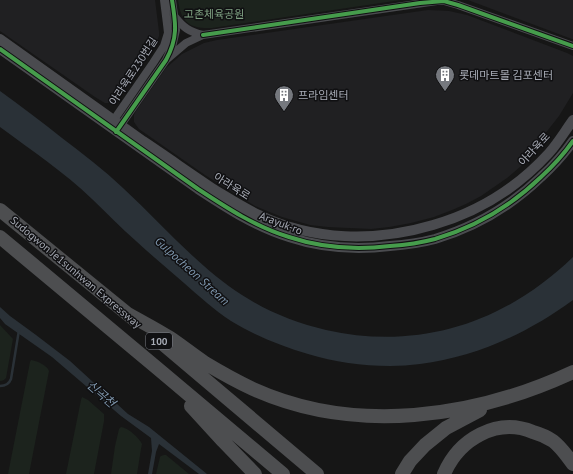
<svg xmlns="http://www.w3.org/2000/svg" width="573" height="474" viewBox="0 0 573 474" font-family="'PT Sans','Noto Sans KR',sans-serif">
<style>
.built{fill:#202022}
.green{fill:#1c231d}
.water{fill:#2a3137}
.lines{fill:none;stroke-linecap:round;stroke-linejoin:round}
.stream{stroke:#2a3137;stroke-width:2.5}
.minor{stroke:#4a4b4f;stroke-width:8}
.tertiary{stroke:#4a4b4f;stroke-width:10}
.motorway{stroke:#4d4e50;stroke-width:14}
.cycleway-casing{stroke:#101012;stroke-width:6}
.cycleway{stroke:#469c4c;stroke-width:4}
.labels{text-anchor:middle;stroke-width:3;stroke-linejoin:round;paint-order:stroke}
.shield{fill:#101012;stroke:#7a7d85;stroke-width:1}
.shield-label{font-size:10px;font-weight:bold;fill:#a8acb6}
.park-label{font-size:11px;fill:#7fa182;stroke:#101012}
.street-label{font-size:11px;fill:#a8acb6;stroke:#101012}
.poi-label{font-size:11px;fill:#a8acb6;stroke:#101012;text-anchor:start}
.water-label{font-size:12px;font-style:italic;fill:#8099b0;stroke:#101012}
</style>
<rect width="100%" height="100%" fill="#161616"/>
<!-- built -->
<path class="built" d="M0,0H155L159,32V36L157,41L121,94L112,103H105L95,97L0,31Z
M468,0H573V39H572Z
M428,10L449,11L467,15L567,53L573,56V93L559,116L533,149L521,166L507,178L481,196L466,204L452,210L434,217L411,223L389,227L371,229L328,227L310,225L282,217L255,206L229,190L205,175L139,129L134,122V115L136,111L166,68L182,54L204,43L217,40Z"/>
<!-- green -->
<path class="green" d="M178,0H401L212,28C189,29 181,22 178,0Z
M0,325L13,339L6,378C4,380 3,381 0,381Z
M31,360C37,361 47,365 49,371L29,474H8L30,362Z
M82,397L88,400L104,414V421L94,474H66L81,400Z
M121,427C129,428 139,438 142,444L141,449L137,474H111L115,446L119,429Z
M164,455H166L189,474H156L160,457L161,456Z"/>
<!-- water -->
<path class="water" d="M0,91C21,106 42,122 62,138C83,154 104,170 123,188C162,224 197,266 242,295C268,312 296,323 326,330C419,351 505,323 573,257V300C528,333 476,357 420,364C410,365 400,366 390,366C362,366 334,362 308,354C281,346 254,335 231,321C214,310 199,296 184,283C168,269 151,255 136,241C121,228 107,213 92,199C64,172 31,150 0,127Z
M0,307L10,316L36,335L70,361L128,414L149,427L207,474H199L159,444L156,452L152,474H148L152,451L151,438L121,416L52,357L5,324L0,318Z"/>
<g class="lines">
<!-- stream -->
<path class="stream" d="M0,386C6,386 9,384 11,379L19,330"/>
<!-- minor -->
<path class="minor" d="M175,17C183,27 189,32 203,35
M166,60L186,43L203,35L437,1H444L458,5L573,46
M111,124L153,63L164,46L168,33L167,24L164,0
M118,129L166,60L172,47L176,30L172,0"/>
<!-- tertiary -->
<path class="tertiary" d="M0,39C48,73 95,107 143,141C167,157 191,174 215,190C230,199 244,208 259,215C313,241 376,242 433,225C478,212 518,187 549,153C558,143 565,131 573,120
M0,49L198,189C227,208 256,227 289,237C322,248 356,250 390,246C405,245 420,243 435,239C475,227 512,205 541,177C553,166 564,154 573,141"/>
<!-- motorway -->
<path class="motorway" d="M0,210L135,320
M0,237L157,368L283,474
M128,314C142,322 156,329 170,338C182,346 193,355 205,363C220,372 236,381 253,389C355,435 474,418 573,372
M157,339L317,474
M191,406L223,441L255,474
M402,474L410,461L425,445L446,428L480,410
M444,474C459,439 497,417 533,432C540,434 547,437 553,441C561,447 567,456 573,464"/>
<defs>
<path id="cycleway" d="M203,35L420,3L444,1L458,5L573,46
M0,49L198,189C227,208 256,227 289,237C322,248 356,250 390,246C405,245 420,243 435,239C475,227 512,205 541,177C553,166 564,154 573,141
M116,132L166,60C178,38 176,24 172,0"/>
</defs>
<!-- cycleway casing -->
<use href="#cycleway" class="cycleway-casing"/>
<!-- cycleway -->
<use href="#cycleway" class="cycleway"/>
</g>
<!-- icons -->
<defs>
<symbol id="building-pin" viewBox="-11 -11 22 30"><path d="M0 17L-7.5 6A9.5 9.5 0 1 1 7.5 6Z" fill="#75787e" stroke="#101012"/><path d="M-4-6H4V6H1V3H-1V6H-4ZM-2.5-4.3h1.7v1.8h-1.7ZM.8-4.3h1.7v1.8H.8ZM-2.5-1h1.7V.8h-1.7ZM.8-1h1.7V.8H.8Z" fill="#fff"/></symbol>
</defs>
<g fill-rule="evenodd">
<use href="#building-pin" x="434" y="64" width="22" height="30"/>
<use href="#building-pin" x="273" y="84" width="22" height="30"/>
</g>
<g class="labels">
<!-- shield labels -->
<rect class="shield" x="146" y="333" width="26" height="16" rx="3"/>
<g class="shield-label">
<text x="159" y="345">100</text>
</g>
<!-- park labels -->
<g class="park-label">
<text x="214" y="18">고촌체육공원</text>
</g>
<!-- street labels -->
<g class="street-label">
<text transform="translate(133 71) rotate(-57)" y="4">아라육로230번길</text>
<text transform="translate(534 149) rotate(-47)" y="4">아라육로</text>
<text transform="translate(232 186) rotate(32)" y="4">아라육로</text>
<text transform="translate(281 223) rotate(21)" y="4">Arayuk-ro</text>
<text transform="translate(76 272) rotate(40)" y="4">Sudogwon Je1sunhwan Expressway</text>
</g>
<!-- poi labels -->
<g class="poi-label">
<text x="459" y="79">롯데마트몰 김포센터</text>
<text x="298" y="99">프라임센터</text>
</g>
<!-- water labels -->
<g class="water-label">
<text transform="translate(192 271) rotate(42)" y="4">Gulpocheon Stream</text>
<text transform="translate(101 394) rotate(41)" y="4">신곡천</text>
</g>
</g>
</svg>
